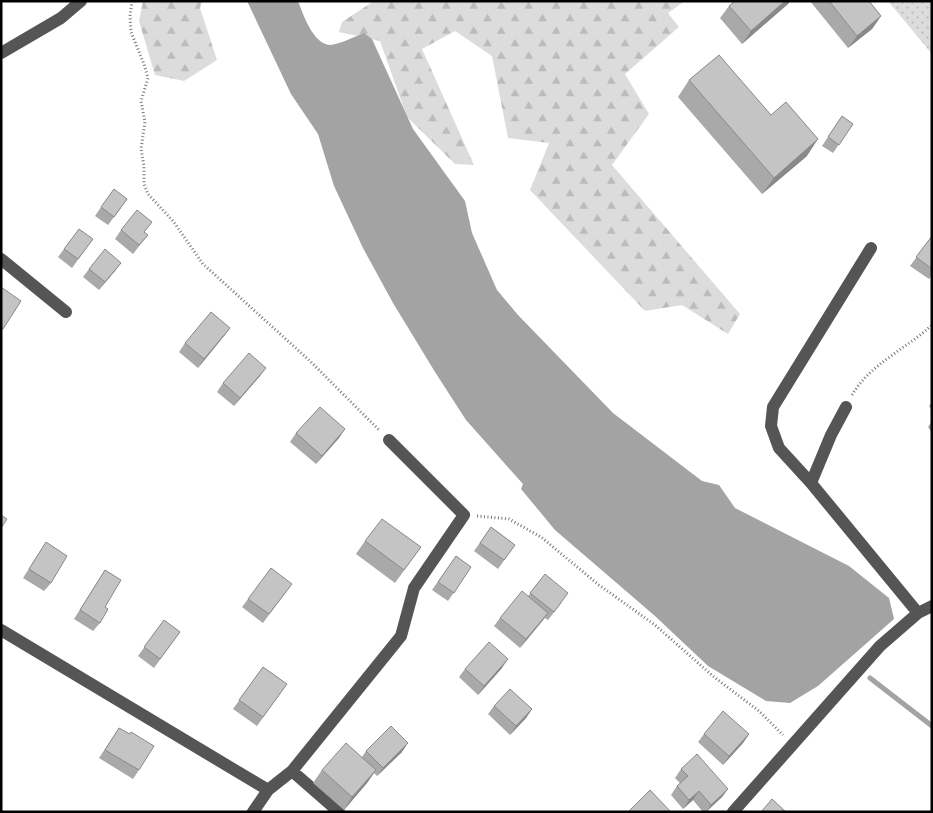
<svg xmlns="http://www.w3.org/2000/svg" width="933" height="813" viewBox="0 0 933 813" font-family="'Sofia Sans Condensed',sans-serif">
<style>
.grass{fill:url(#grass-dots)}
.forest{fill:url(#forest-firs)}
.water{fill:#a3a3a3}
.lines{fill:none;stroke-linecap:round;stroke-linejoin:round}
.stream{stroke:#a3a3a3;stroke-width:5}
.path{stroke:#777;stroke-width:3;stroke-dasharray:1 2.5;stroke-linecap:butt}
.minor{stroke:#555;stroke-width:12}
.wall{fill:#a9a9a9}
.shaded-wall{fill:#898989}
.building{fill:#c4c4c4;stroke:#898989}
</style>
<defs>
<pattern id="grass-dots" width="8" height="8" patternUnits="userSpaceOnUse" patternTransform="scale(1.25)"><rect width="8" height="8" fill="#dcdcdc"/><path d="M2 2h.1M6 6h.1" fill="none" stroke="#bbb" stroke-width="1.8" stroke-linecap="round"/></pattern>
<pattern id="forest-firs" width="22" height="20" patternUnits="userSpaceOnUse" patternTransform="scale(1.25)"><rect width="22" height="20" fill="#dcdcdc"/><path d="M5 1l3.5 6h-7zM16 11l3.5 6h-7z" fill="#bbb"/></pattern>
</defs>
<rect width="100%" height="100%" fill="#fff"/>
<!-- grass -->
<path class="grass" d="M888,1H932V54Z"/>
<!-- forest -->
<path class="forest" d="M143,1H202L200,8L217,60L184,81L155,75L139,21Z
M374,1H685L668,13L679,27L625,74L649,114L612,165L740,314L728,334L682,305L645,311L530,190L549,143L508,138L492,56L455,31L422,49L474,165L455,164L407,117L380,41L339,32L342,22Z"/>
<!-- water -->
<path class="water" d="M247,1H298C303,14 313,44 330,45C338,45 356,36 364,33L372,39L413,129L465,201L472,233L497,290L518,315L613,413L702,481L719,485L735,508L849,566L889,598L894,619L818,686L790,703L766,701L708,666L655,616L555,530L521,489L523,484L466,420L435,372L393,303L363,248L334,186L318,134L291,94Z"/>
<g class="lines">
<!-- stream -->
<path class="stream" d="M870,678L932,726"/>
<!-- path -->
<path class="path" d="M132,1L130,16L131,32L144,64L148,78L141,101L145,122L141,149L144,166V184L148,194L173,221L203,264L310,361L380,431
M852,395C870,364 906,349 932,325
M477,516L509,519L541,537L599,585L655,625L714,677L759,711L783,735"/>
<!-- minor -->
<path class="minor" d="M1,53L61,18L81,1
M871,248L773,407L771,426L779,448L811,483L918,613
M1,259L66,312
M811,483L831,435L846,407
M1,630L268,790L253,812
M292,771L339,812
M268,790L292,771L401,636L414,588L464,515L389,440
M733,812L880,646L918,613L932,606"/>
</g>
<!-- wall -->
<path class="wall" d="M735,1H790L788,4L742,44L720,18L729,6Z
M810,1H869L881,16L872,29L848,48Z
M689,80L807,156L762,194L678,97Z
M842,116L853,124L833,153L822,146Z
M101,207L121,208L108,225L95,216Z
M121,230L148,235L133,254L115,239Z
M932,236V275L929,279L910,266Z
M93,239L72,268L58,257L64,249Z
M121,263L99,290L83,277L89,269Z
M230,328L224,336L198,368L179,352L185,343Z
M260,376L234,406L217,392L223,383Z
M932,402V411L929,406Z
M932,421V433L928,427Z
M296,433L339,438L316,464L290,442Z
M491,527L515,545L498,569L474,551Z
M365,541L421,547L395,583L356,554Z
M46,542L51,583L44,591L23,578Z
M456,556L471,567L448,601L432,590Z
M105,570V607L100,623L93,631L74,619Z
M545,574L562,602L548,620L545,618L520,648L494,626L500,618L528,596Z
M286,592L263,623L242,607L248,599Z
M164,620L180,632L154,668L138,656Z
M263,667L287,684L257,726L233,709Z
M502,668L478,695L459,677L465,669Z
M494,706L532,709L526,718L510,735L488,714Z
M119,728L139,770L133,779L99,758Z
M704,734H749L743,743L723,765L698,742Z
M366,751L402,752L377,776L374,773L367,783L344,810L313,783L322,770L362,757Z
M681,769L728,789L722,797L706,812H703L693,800L683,809L671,795L677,786L680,783L675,778Z"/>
<!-- shaded-wall -->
<path class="shaded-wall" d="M785,1H790L788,4L742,44L751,31Z
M881,16L872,29L848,48L857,36Z
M818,139L807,156L762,194L774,178Z
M121,263L115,271L99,290L105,282Z
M230,328L224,336L198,368L204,359Z
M266,368L260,376L234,406L240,398Z
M345,429L339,438L316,464L322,456Z
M548,613L542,621L520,648L526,639Z
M508,659L502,668L478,695L484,686Z
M532,709L526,718L510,735L516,726Z
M749,734L743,743L723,765L729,756Z
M408,743L402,752L377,776L383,768Z
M376,770L367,783L344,810L352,797Z
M728,789L722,797L706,812L711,805Z
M699,791L693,800L683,809L689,800Z"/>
<!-- building -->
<path class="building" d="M735,1H785L751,31L729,6Z
M829,1H869L881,16L857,36Z
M719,55L771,115L786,102L818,139L774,178L689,80Z
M842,116L853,124L839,145L828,137Z
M114,189L127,199L114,217L101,207Z
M137,210L152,222L144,232L148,235L139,245L121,230Z
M79,229L93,239L78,259L64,249Z
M932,236V269L916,257Z
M105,249L121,263L105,282L89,269Z
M1,287L21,301L3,329L1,328Z
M211,312L230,328L204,359L185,343Z
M249,353L266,368L240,398L223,383Z
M320,407L345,429L322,456L296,433Z
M1,515L7,519L1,528Z
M382,519L421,547L404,570L365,541Z
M491,527L515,545L504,560L480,543Z
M46,542L67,556L51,583L29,569Z
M456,556L471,567L454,593L438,582Z
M271,568L292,584L269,614L248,599Z
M105,570L121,580L105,607L108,609L100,623L80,610Z
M545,574L568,593L554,612L530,593Z
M522,591L548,613L526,639L500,618Z
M164,620L180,632L160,659L144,647Z
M489,642L508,659L484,686L465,669Z
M263,667L287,684L263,717L239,700Z
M510,689L532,709L516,726L494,706Z
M723,711L749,734L729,756L704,734Z
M391,726L408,743L383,768L366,751Z
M119,728L130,734L131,732L154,746L139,770L105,750Z
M346,743L376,770L352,797L322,770Z
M697,754L728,789L711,805L699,791L689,800L677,786L688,776L681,769Z
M650,790L671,812H628Z
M772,799L786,812H761Z"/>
<!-- border -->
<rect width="933" height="813" fill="none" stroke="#000000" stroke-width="5"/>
</svg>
